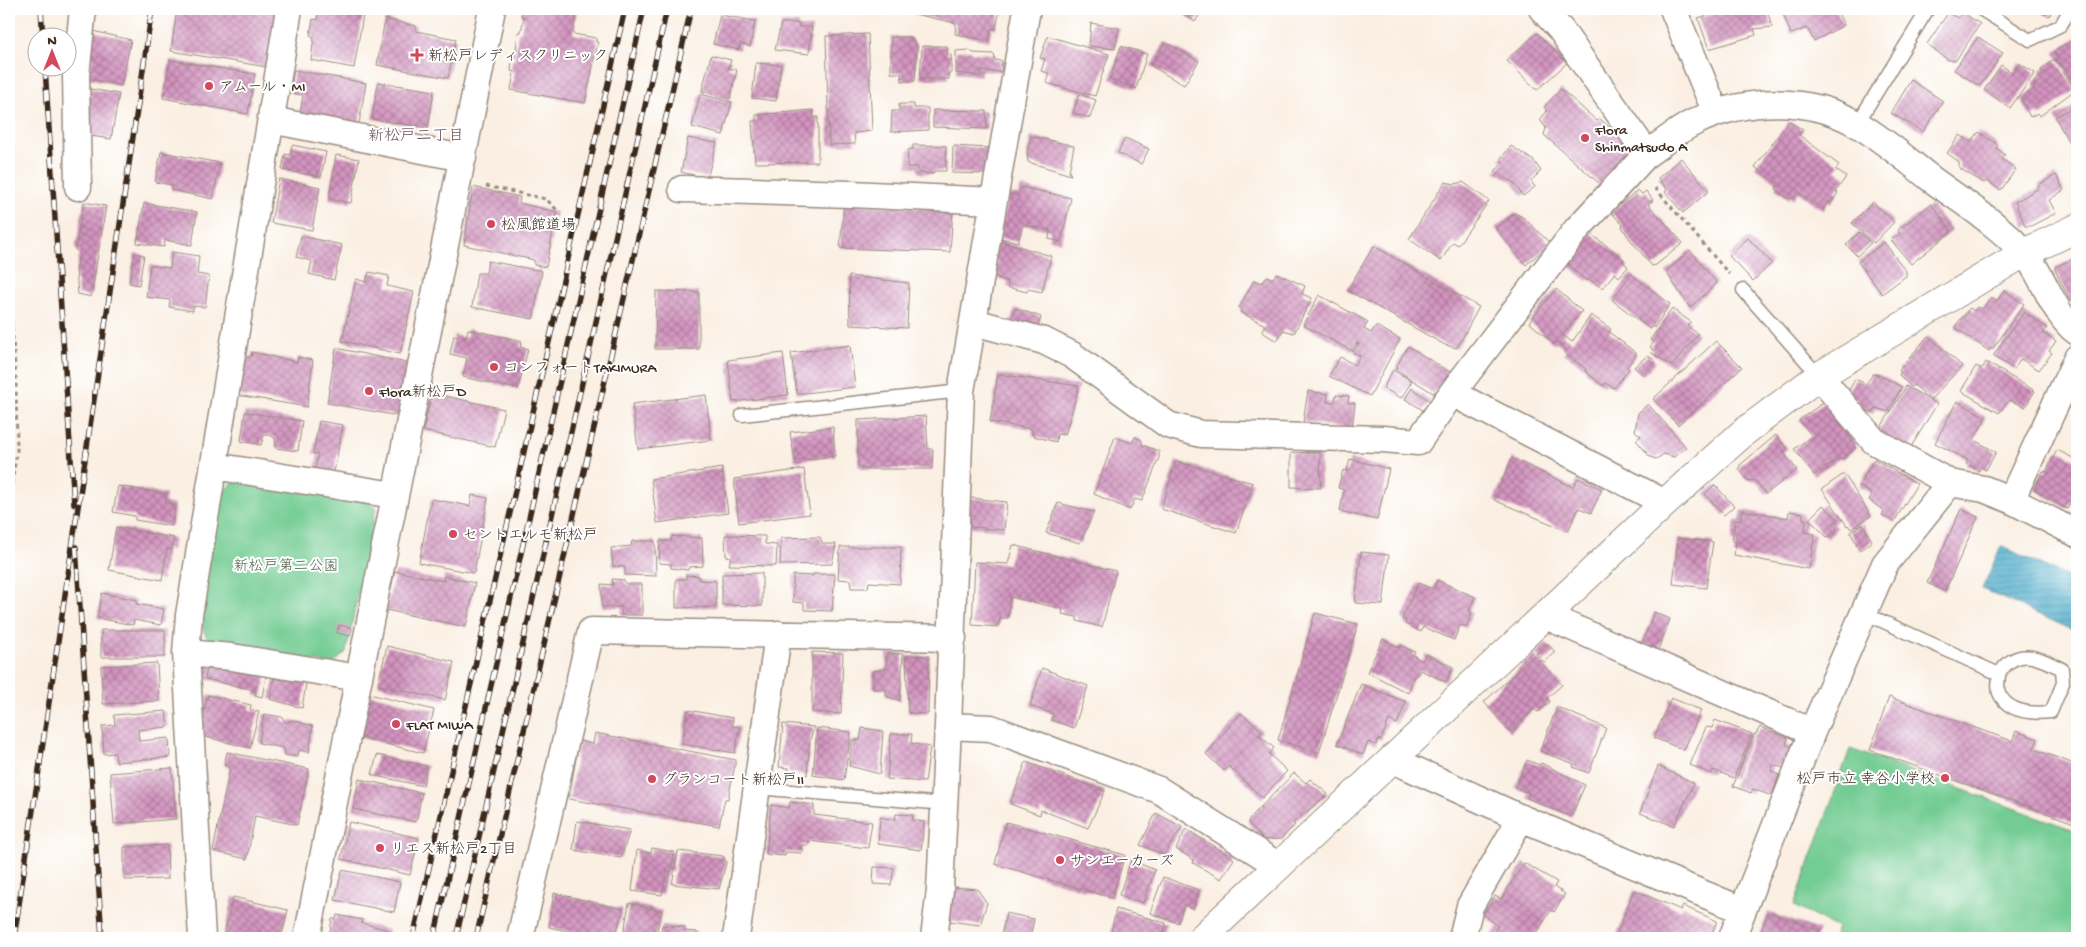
<svg xmlns="http://www.w3.org/2000/svg" width="2086" height="947" viewBox="0 0 2086 947" font-family="'Gochi Hand','Klee One',sans-serif">
<style>
.green{fill:#73cc93;stroke:#577b58}
.water{fill:url(#water-rules);stroke:#446b74}
.building{fill:url(#building-cross-hatch)}
.lines{fill:none;stroke-linecap:round;stroke-linejoin:round}
.service-casing{stroke:#9a8c80;stroke-width:15}
.minor-casing{stroke:#9a8c80;stroke-width:29}
.tertiary-casing{stroke:#9a8c80;stroke-width:30}
.path{stroke:#9a8c80;stroke-width:3;stroke-dasharray:4 4;stroke-linecap:butt}
.service{stroke:#fff;stroke-width:12}
.minor{stroke:#fff;stroke-width:26}
.tertiary{stroke:#fff;stroke-width:28}
.rail-casing{stroke:#3b2a1e;stroke-width:5.5}
.rail{stroke:#fff;stroke-width:4;stroke-dasharray:11;stroke-linecap:butt}
.poi-dot{fill:#d1495b;stroke:#fff;stroke-width:2}
.labels{text-anchor:middle;stroke-width:4;stroke-linejoin:round;paint-order:stroke}
.poi-label{font-size:15px;fill:#3b2a1e;stroke:#fff;text-anchor:start}
.park-label{font-size:15px;fill:#4f6347;stroke:#fff}
.neighbourhood-label{font-size:16px;fill:#704f57;stroke:#fff}
</style>
<defs>
<pattern id="water-rules" width="6" height="5" patternUnits="userSpaceOnUse" patternTransform="scale(1.25)"><rect width="6" height="5" fill="#4caccb"/><path d="M0 2.5h6" fill="none" stroke="#408ca4"/></pattern>
<pattern id="building-cross-hatch" width="8" height="8" patternUnits="userSpaceOnUse" patternTransform="scale(1.25)"><rect width="8" height="8" fill="#d394c0"/><path d="M0 0l8 8M0 8l8-8" fill="none" stroke="#ac799b"/></pattern>
</defs>
<rect width="100%" height="100%" fill="#fff"/>
<filter id="ink" filterUnits="userSpaceOnUse"><feTurbulence type="fractalNoise" baseFrequency=".02" numOctaves="2"/><feDisplacementMap in="SourceGraphic" scale="10" xChannelSelector="R" yChannelSelector="G"/><feConvolveMatrix kernelMatrix="1 2 1 2 8 2 1 2 1" color-interpolation-filters="sRGB"/></filter>
<filter id="wash" filterUnits="userSpaceOnUse"><feTurbulence type="fractalNoise" baseFrequency=".0096" numOctaves="4" result="noise"/><feDisplacementMap in="SourceGraphic" scale="20" xChannelSelector="R" yChannelSelector="G"/><feGaussianBlur stdDeviation="1.12" result="paint"/><feColorMatrix in="noise" values="0 0 0 0 0 0 0 0 0 0 0 0 0 0 0 0 0 1.4 0 .05"/><feComposite in="paint" operator="in"/></filter>
<g filter="url(#wash)">
<rect width="100%" height="100%" fill="#faefe2"/>
<!-- green -->
<path class="green" d="M233,482L370,502L376,508L346,652L333,664L210,643L204,632L201,614L220,495Z
M1850,749L2077,831V938H1833L1837,928L1794,906Z"/>
<!-- water -->
<path class="water" d="M2001,546L2077,581V632L1982,589Z"/>
<g id="blocks">
<!-- building -->
<path class="building" d="M177,9H282L273,68L171,51Z
M319,9H364L354,68L311,60L314,37L310,35L313,19L317,20Z
M523,9H577L573,34L596,38V42H598L585,103L511,90L514,72L511,71L512,60L515,59L518,32H521L524,17L521,16Z
M1000,9L996,29L992,28L989,41L955,34L956,23L895,10Z
M1176,9H1203L1195,22Z
M1715,9H1767L1772,27L1754,29L1756,35L1709,49L1698,18L1715,13Z
M1781,9H1836L1844,25L1814,41L1807,28L1791,34Z
M2034,9H2054L2049,16Z
M1962,12L1980,24L1956,60H1948L1927,44L1948,13L1958,18Z
M720,15L755,21L750,47L740,43L739,50L713,44Z
M385,19L416,26V31L456,39L448,78L377,65Z
M781,23H799V27H812L809,54L775,50Z
M1091,23L1119,28L1115,49L1089,46Z
M93,31L131,40L121,86L88,78L93,56L88,54Z
M1537,33L1567,63L1537,90L1506,60Z
M868,34L872,131L854,133L855,144L829,145L826,36Z
M1048,36L1109,54L1095,96L1046,83L1049,73L1041,71L1045,59L1040,58Z
M891,37H911L917,46L915,81H902L901,73H891Z
M1978,37L2003,53L1980,86L1954,70Z
M2077,37V90L2054,52Z
M1165,42L1199,61L1184,85L1151,66Z
M922,46H947V54L951,55V73H948L949,79H920Z
M1121,46L1147,54L1136,89L1110,79Z
M970,50L973,53L994,54L995,60L1002,61L1001,72L981,71V76L956,73V51Z
M711,55L731,60L728,68L737,70L730,99L702,91Z
M2055,59L2075,90L2040,116L2038,113L2030,117L2021,99L2035,88L2034,81L2043,75L2041,70Z
M170,60L255,74L248,114L163,98Z
M756,63L781,65L776,101L752,98Z
M2019,63L2035,73L2010,108L1984,90L2001,65L2013,73Z
M294,70L366,83L359,124L300,113L303,95L290,93Z
M1911,80L1943,101L1923,132L1891,113Z
M378,82L434,91L428,128L372,119Z
M90,89L119,94L111,139L84,135Z
M1561,89L1597,121L1600,119L1625,140L1622,145L1632,153L1600,184L1544,135L1546,128L1540,120L1547,111L1544,107Z
M700,94L732,102L723,135L692,127Z
M1079,94L1096,100L1090,118L1073,113Z
M899,104H914V108H928V130L891,132L892,111H899Z
M2077,105V150L2074,152L2055,117Z
M813,110L814,118L818,117V162L755,163L752,121H756V115Z
M933,110L986,111L987,129L933,127Z
M1789,121L1803,130L1799,135L1839,165L1836,170L1846,177L1836,191L1838,193L1831,203L1828,201L1823,210L1798,192L1793,199L1791,197L1789,199L1776,189L1778,184L1755,167Z
M1979,132L1998,145L1996,148L2005,155L2002,159L2016,169L2001,190L1987,181L1984,183L1959,168V162L1947,153L1960,135L1971,142Z
M1031,136L1074,146L1069,171L1071,175L1028,162L1027,153Z
M688,138L717,143L707,178L681,172Z
M1125,138L1149,149L1141,164L1118,153Z
M292,145L326,152L321,177L282,170L285,154L290,155Z
M913,145L946,146V171H934L933,174L919,173L917,167H907L908,150L913,149Z
M953,146L989,148V174L952,173Z
M1511,146L1534,161L1541,171L1531,181L1535,187L1523,196L1514,183L1495,171L1504,163L1500,159Z
M161,152L220,163L213,199L171,190L172,185L155,182Z
M336,155L359,159L351,203L329,199Z
M1681,158L1709,191L1683,213L1665,192L1667,190L1658,178Z
M2056,175L2064,190L2049,200L2056,213L2031,226H2025L2015,202L2039,188L2038,185Z
M279,179L320,187L312,230L271,223Z
M1445,182L1455,184L1463,182L1489,201L1458,245L1453,242L1441,261L1409,239Z
M473,187L520,197L519,203L557,212L546,267L534,265V260L464,245Z
M1021,187L1071,198L1061,242L1049,239L1050,230L1023,225L1018,242L999,238L1008,194L1018,195Z
M1638,190L1642,194L1646,191L1653,200L1648,204L1683,243L1656,265L1652,266L1629,238L1622,227L1623,225L1611,212Z
M84,202L106,206L91,297L78,294L76,271L80,251L75,250Z
M1873,202L1894,222L1874,243L1852,223Z
M144,203L197,212L192,245L165,240L164,247L137,243Z
M844,203L953,210L950,252L840,248Z
M1931,204L1952,231L1911,264L1891,240L1900,234L1898,230Z
M1515,213L1524,218L1550,243L1526,265L1495,228Z
M1859,232L1871,243L1857,256L1846,245Z
M1590,233L1624,259L1623,261L1628,267L1619,277L1615,273L1602,288L1589,279L1587,281L1568,265L1570,264L1568,261Z
M301,236L342,245L334,280L309,274L312,261L296,257Z
M1748,238L1772,263L1753,281L1729,256Z
M997,240L1051,256L1042,292L1028,289L1027,292L1007,287L1008,282L993,276L997,261L993,260Z
M1884,242L1906,271V276L1882,294L1858,262Z
M1374,246L1479,307L1457,348L1445,345L1347,290Z
M1690,250L1717,283L1690,308L1666,272Z
M172,252L199,256L197,274L209,276L205,307L193,306V311L169,307L170,300L146,297L150,265L170,268Z
M135,253L144,255L139,285L129,283Z
M2077,257V299L2070,301L2055,270V267Z
M488,261L542,271L533,319L472,307L477,273H486Z
M369,272L389,276L387,286L414,292L400,354L342,341L356,279L366,282Z
M1276,273L1305,286L1302,294L1312,298L1294,333L1283,330L1277,341L1262,332L1265,325L1240,312L1242,309L1239,308L1254,280L1262,283L1267,276L1273,279Z
M1631,274L1670,304L1654,328L1652,326L1650,329L1612,300Z
M849,276L909,283L907,328L850,325Z
M1556,289L1582,311L1563,335L1572,342L1591,315L1611,329L1609,332L1636,353V355L1627,367L1629,369L1614,388L1605,383L1603,386L1585,371L1586,369L1564,353L1566,350L1557,342L1554,344L1529,322Z
M2004,290L2024,304L1992,350L1990,348L1989,351L1956,328V325L1970,308L1974,311L1977,307L1982,309L1991,298L1997,301Z
M656,291L699,292V349H655Z
M1319,295L1368,322L1364,329L1371,333L1376,326L1400,339L1370,396L1329,376L1340,357L1355,365L1360,356L1353,352L1359,344L1357,343L1352,351L1303,325Z
M1015,308L1041,317L1037,329L1011,321Z
M1672,309L1691,322L1687,326L1698,334L1672,366L1652,353L1653,350L1650,347L1654,342L1650,340Z
M2024,312L2047,328L2043,333L2056,341L2049,351L2052,353L2039,370L2021,359L2014,369L1993,356Z
M468,329L522,341L520,347L528,349L518,389L463,377L467,358L450,354L454,335L466,338Z
M1928,336L1962,366L1931,399L1914,385L1911,387L1899,375L1901,372L1899,370Z
M1716,341L1742,367L1678,425L1653,399Z
M850,345L855,387L797,394L791,353Z
M1408,346L1451,373L1440,393L1436,391L1433,393L1395,369Z
M336,348L407,363L405,377L411,379L404,417L327,403Z
M252,352L297,362L298,357L313,360L307,407L237,395L243,357H251Z
M783,353L788,395L733,402L728,360Z
M1648,355L1656,362L1643,375L1634,367Z
M1986,362L2035,391L2025,407L2009,400L1999,413L1961,391L1976,366L1982,369Z
M1393,370L1412,381L1401,398L1383,388Z
M998,374L1079,386L1065,435L1057,434L1056,442L1033,436L1032,429L990,422Z
M1873,374L1880,375L1902,387L1888,412L1876,408L1873,413L1855,405L1858,400L1847,394L1855,379L1866,384Z
M1906,386L1937,404L1908,452L1877,434Z
M1412,388L1430,401L1423,410L1405,399Z
M1308,391L1328,394L1327,402H1335L1336,395L1349,396L1348,403H1355L1352,429L1303,422Z
M432,393L504,409L495,447L423,431Z
M706,395L711,440L638,449L632,404Z
M1957,401L1986,417L1974,440L1996,452L1986,470L1980,467L1979,471L1966,464L1968,460L1935,443Z
M1824,402L1855,443L1854,445L1856,448L1843,459L1841,458L1814,475L1794,449L1812,436L1799,420Z
M1648,404L1686,447L1674,457L1664,454L1656,459L1650,457L1636,440L1641,436L1635,431L1638,413Z
M245,412L302,421L298,451L276,448L275,438L270,435H264L261,445L241,441Z
M926,416L928,449H933L932,469H864L858,466V420Z
M319,421L343,425L334,472L315,469L318,454H313Z
M833,427L835,456L795,461L790,432Z
M1776,435L1788,449L1783,452L1797,470L1766,494L1756,481L1747,480L1739,469L1740,465Z
M1115,437L1132,443L1135,437L1142,440V445L1159,451V458L1142,501L1135,499L1130,510L1094,494Z
M2057,450L2077,460V490L2067,509L2034,489L2043,471L2046,472Z
M1320,452L1321,488L1291,487V453Z
M1512,458L1573,487L1578,478L1602,489L1591,513L1579,508L1568,531L1494,500Z
M1350,459L1389,469L1377,520L1340,511L1344,490L1338,488L1343,470L1347,471Z
M1874,459L1917,484L1894,522L1882,515L1884,511L1869,500L1872,494L1859,486Z
M1176,461L1253,483L1236,533L1161,509Z
M722,468L728,513L657,523L651,479Z
M804,469L810,514L739,523L734,479Z
M1844,474L1871,516L1851,529L1848,525L1847,526L1822,489Z
M1715,485L1734,506L1724,515L1705,494Z
M118,486L166,494L165,503L175,505L172,526L135,520V516L113,512Z
M472,495L488,498L474,573L419,563L431,499L470,506Z
M963,497L1007,502L1004,530L960,526Z
M1058,503L1094,512L1080,543L1046,533Z
M1823,505L1838,519L1833,524L1837,528L1828,538L1809,519Z
M1961,509L1978,517L1945,591L1927,583Z
M1742,510L1788,518L1789,511L1803,513V519L1806,520L1805,532L1815,534L1809,569L1734,555L1736,542L1732,541L1735,520L1740,521Z
M1863,524L1872,541L1860,550L1850,532Z
M116,527L174,538L172,550L167,549L162,580L109,570Z
M725,535L765,536V544L777,545L776,566L729,565L731,557L726,556Z
M672,536L702,538L703,566L689,567L688,570L671,568V564L659,563L660,541H671Z
M820,537L823,544H836L832,564L780,565L781,538Z
M1678,538L1713,542L1706,588L1673,584Z
M632,541H655L656,576L625,575V567L613,566L611,548L631,546Z
M1013,545L1116,571L1102,627L1077,621V617L1062,614L1063,609L1010,597L1008,618H1000L998,627L972,625L975,562L1008,564Z
M840,547H901L900,584L869,582L868,588H851L850,580L838,579Z
M1361,552L1389,555L1383,605L1355,603Z
M395,571L443,581L444,576L475,583L466,627L386,610Z
M762,573V606L722,605V574Z
M813,574H835L832,611L804,610V603L793,602V575L813,576Z
M686,575L699,576V580L716,581V607L676,608V579H686Z
M612,579L624,580L626,584H642V615H621L622,607H602L601,584L613,585Z
M1437,580L1475,597L1469,611L1472,613L1466,627L1460,625L1454,640L1423,627L1421,632L1405,624L1406,621L1402,619L1418,583L1433,589Z
M102,593L137,600L136,604L164,609L161,625L134,620L133,625L97,618Z
M1654,612L1670,619L1658,650L1642,643Z
M1315,613L1358,624L1319,753L1278,740Z
M339,625L352,628L350,636L337,633Z
M101,630H165V657H101Z
M1383,639L1399,648L1400,645L1415,652L1413,655L1422,661L1426,654L1453,667L1446,682L1420,670L1417,676H1414L1408,693L1367,672Z
M1547,643L1555,652L1544,662L1536,654Z
M387,646L454,662L445,700L378,685Z
M812,652L843,653L841,714L812,712Z
M887,653L903,654L900,701L886,696V689H873V671L886,669Z
M1534,655L1562,685L1547,698L1550,702L1538,712L1534,709L1510,732L1484,702Z
M906,656H929L928,714L908,713Z
M209,658L267,672L262,697L255,695V690L205,679Z
M157,663L159,701L103,704L101,666Z
M1042,668L1088,686L1074,728L1051,720L1053,714L1030,706Z
M276,670L307,678L302,708L270,699Z
M1361,684L1406,702L1397,724L1389,720L1381,740L1378,739L1376,745L1368,742L1363,755L1337,744Z
M369,694L434,710L423,753L358,737Z
M208,695L251,705L250,710L259,711L250,748L198,735Z
M1889,697L2012,741L2016,731L2038,739L2034,749L2077,765V824L1870,750Z
M1671,698L1701,710L1684,750L1654,738Z
M1557,707L1606,728L1589,773L1573,767L1574,764L1569,762L1540,751Z
M688,710L733,718L732,726L740,727L735,753L682,744Z
M166,711L168,727L138,730L139,741L169,738L170,757L116,762L115,753L104,754L102,726L115,725L114,715Z
M1241,713L1262,731L1259,735L1274,748L1269,754L1287,771L1262,798L1229,766L1224,771L1206,754Z
M264,714L282,717L286,723L292,720L313,726L309,752L299,750L298,757L285,755L284,748L259,743Z
M1715,720L1752,734L1734,778L1713,770L1712,774L1690,765L1706,727L1712,728Z
M783,724L814,727L810,740L807,775L788,773L789,768L779,767Z
M1760,727L1788,738L1786,745L1793,747L1784,768L1773,765L1771,771L1779,775L1772,796L1753,789L1751,793L1733,786L1754,734H1756Z
M817,728L851,732L844,780L813,775Z
M862,728L883,731L880,774L849,766L852,740H860Z
M595,733L736,760L728,799H725L719,826L569,799L579,741L593,744Z
M891,734H912L911,743L930,747L925,782L887,779Z
M227,752L309,769L297,825L255,816L247,859L213,851L230,767L224,765Z
M377,755L427,766L423,786L372,775Z
M1527,760L1539,765L1541,763L1585,785L1571,817L1527,798L1529,793L1515,788Z
M1026,762L1105,791L1088,828L1041,810L1040,815L1010,804Z
M1658,766L1694,783L1674,826L1640,813Z
M172,768L176,819L114,824L110,773Z
M1294,773L1306,783L1310,779L1328,794L1293,823L1295,825L1281,839L1264,840L1248,823L1249,819Z
M359,779L422,793L416,822L353,809Z
M790,802L814,805V815L872,822L868,848L809,841L808,845H802V853L786,852L785,856L766,854L771,805L789,808Z
M1156,813L1182,827L1164,855L1140,845Z
M896,814L913,815L912,820L924,822L921,850L878,844L880,817L895,820Z
M577,821L630,830L621,858L573,850Z
M349,822L419,838L410,875L341,859Z
M1006,822L1125,855L1112,898L995,864Z
M1186,829L1234,859L1221,879L1193,863L1194,860L1176,849Z
M167,845L168,879L124,880V847Z
M652,848L674,852L672,871H667L662,895L632,891L637,850L651,853Z
M678,851L723,856L726,863L719,889L672,884Z
M1131,860L1155,870L1143,903L1119,895Z
M1524,863L1557,882L1554,887L1565,894L1554,912L1551,910L1534,938H1490L1498,926L1483,914L1495,896L1501,899Z
M874,867L894,868L891,885L873,884Z
M342,870L400,882L394,912L335,900Z
M1163,877L1199,890L1193,909L1184,905L1178,923L1150,913Z
M952,887L977,889L987,903L980,925L948,921Z
M1634,890L1681,910L1683,906L1717,921L1710,938H1629L1617,934Z
M554,893L623,909L615,938H600L549,927Z
M233,897L288,910L281,938H223Z
M629,903L662,911L655,938H623Z
M1116,909L1166,923L1163,938L1110,937Z
M1768,912L1819,930L1815,938H1759Z
M1006,913L1034,919L1030,938L1001,937Z
M337,915L362,920L361,923L389,930L387,938H329L332,919H336Z
M662,925L685,927L684,931L697,932V935L709,938H660Z"/>
</g>
</g>
<g filter="url(#ink)">
<use href="#blocks" fill-opacity="0" stroke="#9a8c80" stroke-width="1"/>
<g class="lines">
<defs>
<path id="service" d="M1980,9L2030,40L2061,25L2070,9
M1857,124L1928,9
M1743,290L1819,376
M742,415L961,391
M1864,613L1999,674C2016,646 2038,657 2062,669L2063,683L2051,712C2032,714 2008,713 1999,693C1997,688 1999,679 1999,674
M756,788L945,804"/>
<path id="minor" d="M1542,9L1561,30L1647,154C1663,143 1679,129 1697,121C1747,98 1809,96 1857,124C1883,139 1907,160 1930,178C1962,202 1999,224 2025,254C2045,277 2052,313 2077,332
M1673,9L1716,113
M271,120L463,158
M78,187L76,75L83,9
M682,189L851,194L994,201
M974,322L1044,341L1072,355L1168,425L1201,434L1383,439L1418,442L1452,393L1577,229L1647,154
M1819,376L1874,441L1950,483L1984,489L2011,500L2077,534
M1452,393L1665,503
M214,466L394,495
M2011,500L2077,358
M1546,616L1812,732
M186,653L232,657L359,678
M948,726L991,728L1159,790L1279,866
M1393,760L1521,818L1742,910
M202,938L186,653L189,615L289,9
M307,938L492,9
M520,938L591,631L953,638
M736,938L778,634
M934,938L940,890L948,726L961,391L1027,9
M1462,938L1470,906L1521,818
M1732,938L1812,732L1885,564L1950,483"/>
<path id="tertiary" d="M1202,938L1665,503L1744,432L1819,376L2024,253L2077,228"/>
</defs>
<!-- service casing -->
<use href="#service" class="service-casing"/>
<!-- minor casing -->
<use href="#minor" class="minor-casing"/>
<!-- tertiary casing -->
<use href="#tertiary" class="tertiary-casing"/>
<!-- path -->
<path class="path" d="M486,186L546,199L558,211
M1655,188L1729,274
M9,280L16,381L17,450L9,503"/>
<!-- service -->
<use href="#service" class="service"/>
<!-- minor -->
<use href="#minor" class="minor"/>
<!-- tertiary -->
<use href="#tertiary" class="tertiary"/>
<defs>
<path id="rail" d="M41,9L43,38
M45,68L74,504
M76,547L102,938
M14,938L152,9
M413,938L625,9
M434,938L644,9
M456,938L667,9
M476,938L691,9"/>
</defs>
<!-- rail casing -->
<use href="#rail" class="rail-casing"/>
<!-- rail -->
<use href="#rail" class="rail"/>
</g>
</g>
<!-- markers -->
<g class="poi-dot">
<path d="M414.5 47.5h5v5h5v5h-5v5h-5v-5h-5v-5h5z"/>
<circle cx="209" cy="86" r="5"/>
<circle cx="1585" cy="138" r="5"/>
<circle cx="491" cy="224" r="5"/>
<circle cx="494" cy="367" r="5"/>
<circle cx="369" cy="391" r="5"/>
<circle cx="453" cy="534" r="5"/>
<circle cx="396" cy="724" r="5"/>
<circle cx="1945" cy="778" r="5"/>
<circle cx="652" cy="779" r="5"/>
<circle cx="380" cy="848" r="5"/>
<circle cx="1060" cy="860" r="5"/>
</g>
<g class="labels">
<!-- poi labels -->
<g class="poi-label">
<text x="428" y="60">新松戸レディスクリニック</text>
<text x="219" y="91">アムール・MI</text>
<text x="1595" y="134">Flora<tspan x="1595" dy="17">Shinmatsudo A</tspan></text>
<text x="501" y="229">松風館道場</text>
<text x="504" y="372">コンフォートTAKIMURA</text>
<text x="379" y="396">Flora新松戸D</text>
<text x="463" y="539">セントエルモ新松戸</text>
<text x="406" y="729">FLAT MIWA</text>
<text x="1935" y="783" text-anchor="end">松戸市立 幸谷小学校</text>
<text x="662" y="784">グランコート新松戸II</text>
<text x="390" y="853">リエス新松戸2丁目</text>
<text x="1070" y="865">サンエーカーズ</text>
</g>
<!-- park labels -->
<g class="park-label">
<text x="286" y="570">新松戸第二公園</text>
</g>
<!-- neighbourhood labels -->
<g class="neighbourhood-label">
<text x="416" y="140">新松戸二丁目</text>
</g>
</g>
<!-- margin -->
<rect width="2086" height="947" fill="none" stroke="#fff" stroke-width="30"/>
<!-- north arrow -->
<g transform="translate(52 52)"><circle r="24" fill="#ffffff" stroke="#b1aaa5"/>
<path d="M0-4L9 19L0 12L-9 19Z" fill="#d1495b"/>
<text y="-8" font-size="14" font-weight="bold" text-anchor="middle" fill="#3b2a1e">N</text>
</g>
</svg>
